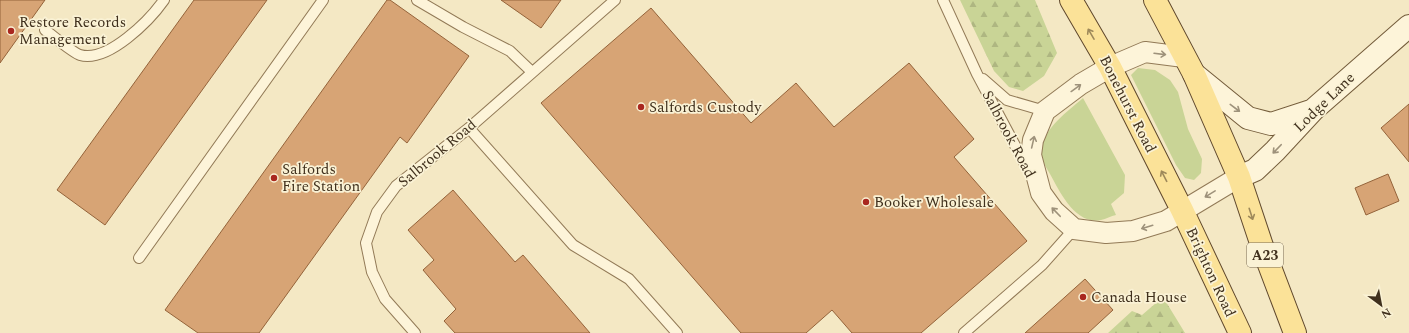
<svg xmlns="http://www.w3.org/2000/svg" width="1409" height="333" viewBox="0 0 1409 333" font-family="Spectral,serif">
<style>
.green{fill:#c9d496}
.forest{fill:url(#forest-firs)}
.building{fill:#d7a475;stroke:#94633a}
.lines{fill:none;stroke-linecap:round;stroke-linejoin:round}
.lane-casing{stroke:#927a57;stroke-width:12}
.street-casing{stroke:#927a57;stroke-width:22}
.secondary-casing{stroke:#735b3a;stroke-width:24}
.primary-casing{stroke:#5f472c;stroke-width:24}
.lane{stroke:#fdf4d9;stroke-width:10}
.street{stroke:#fdf4d9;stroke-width:20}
.secondary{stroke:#fdf4d9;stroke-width:22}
.primary{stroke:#fbe298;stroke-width:22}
.oneway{stroke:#9e895a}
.oneway2{stroke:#9e927b}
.poi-dot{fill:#a9271f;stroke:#faf2d5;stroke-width:1.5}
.labels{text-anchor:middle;stroke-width:3.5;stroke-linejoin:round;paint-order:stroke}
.shield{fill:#faf2d5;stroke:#786a54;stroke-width:1}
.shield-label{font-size:14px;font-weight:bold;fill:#40301d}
.poi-label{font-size:15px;fill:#40301d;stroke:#faf2d5;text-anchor:start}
.street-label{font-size:15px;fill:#40301d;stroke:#faf2d5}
</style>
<defs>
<pattern id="forest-firs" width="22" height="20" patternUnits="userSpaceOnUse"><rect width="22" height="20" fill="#c9d496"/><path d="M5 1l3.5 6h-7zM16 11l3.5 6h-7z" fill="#aeb681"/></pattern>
</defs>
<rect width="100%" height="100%" fill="#f4e8c4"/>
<!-- green -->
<path class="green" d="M1138,68L1155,70L1170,80L1178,92L1188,129L1202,159L1201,173L1194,180L1185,178L1176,165L1131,75Z
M1083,98L1125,175L1124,193L1111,204L1116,215C1111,216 1106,219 1101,220C1075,225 1060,192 1050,174C1046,167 1040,158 1041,149C1046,126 1067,112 1083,98Z"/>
<!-- forest -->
<path class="forest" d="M960,0H1035L1057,53L1044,76L1023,91L1009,87L994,71Z
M1163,297L1185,333H1108L1132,311L1142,315Z"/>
<!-- building -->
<path class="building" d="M0,0H45L0,63Z
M194,0H267L105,225L57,190Z
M387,0H390L469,56L407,143L400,137L259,333H198L165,310Z
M501,0H561L541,28Z
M651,8L751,123L796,83L834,127L909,63L974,139L954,157L1027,241L921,333H852L832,310L806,333H741L541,103Z
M1409,104V162L1381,128Z
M1388,174L1399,201L1366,215L1355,188Z
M453,190L515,262L523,255L590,333H455L444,321L456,309L423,270L434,260L408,230Z
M1085,279L1113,310L1088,333H1025Z"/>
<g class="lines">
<defs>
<path id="lane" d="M417,0L463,27L510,51L532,72
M943,0L977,74L1027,168
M45,30C52,35 73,53 80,55C108,63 150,20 164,0
M983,79L1007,100L1045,111
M469,128L573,245L629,279L677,333
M139,258L323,0
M415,333L385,299L372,272L366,243L377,212L396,186L469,128L615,0
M964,333L1042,265L1074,229"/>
<path id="street" d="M1184,57L1145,52L1110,67L1081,84L1045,111L1033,140L1031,155L1041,193L1054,211L1074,229L1106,233L1133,231L1166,221L1239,177"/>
<path id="secondary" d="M1194,74L1248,118L1271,124L1311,111
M1239,177L1255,170L1275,151L1313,110L1409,26"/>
<path id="primary" d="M1071,0L1110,67L1182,210L1240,333
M1155,0L1194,74L1239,177L1262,246L1295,333"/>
</defs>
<!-- lane casing -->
<use href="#lane" class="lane-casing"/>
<!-- street casing -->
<use href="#street" class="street-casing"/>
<!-- secondary casing -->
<use href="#secondary" class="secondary-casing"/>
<!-- primary casing -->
<use href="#primary" class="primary-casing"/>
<!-- lane -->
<use href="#lane" class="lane"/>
<!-- street -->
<use href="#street" class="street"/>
<!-- secondary -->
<use href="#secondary" class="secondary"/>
<!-- primary -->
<use href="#primary" class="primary"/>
</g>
<!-- one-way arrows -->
<defs><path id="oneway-shaft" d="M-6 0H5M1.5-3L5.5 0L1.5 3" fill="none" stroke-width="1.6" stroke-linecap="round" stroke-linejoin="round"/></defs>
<g class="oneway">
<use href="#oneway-shaft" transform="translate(1091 34) rotate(-120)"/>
<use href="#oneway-shaft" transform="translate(1164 176) rotate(-117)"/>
<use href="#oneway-shaft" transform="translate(1251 214) rotate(72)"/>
</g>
<g class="oneway2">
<use href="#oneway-shaft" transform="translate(1160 54) rotate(7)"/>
<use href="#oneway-shaft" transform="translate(1076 88) rotate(-36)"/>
<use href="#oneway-shaft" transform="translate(1235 108) rotate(37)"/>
<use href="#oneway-shaft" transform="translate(1033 142) rotate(-77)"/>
<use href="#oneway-shaft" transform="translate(1277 149) rotate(134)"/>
<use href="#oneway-shaft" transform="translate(1210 194) rotate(149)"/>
<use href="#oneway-shaft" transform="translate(1056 212) rotate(-134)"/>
<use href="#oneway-shaft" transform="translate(1147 227) rotate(163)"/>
</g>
<!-- markers -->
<g class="poi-dot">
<circle cx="11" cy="31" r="4"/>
<circle cx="641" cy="107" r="4"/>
<circle cx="274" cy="178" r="4"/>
<circle cx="866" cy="202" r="4"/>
<circle cx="1083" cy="297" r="4"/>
</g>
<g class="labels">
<!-- shield labels -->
<rect class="shield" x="1247" y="243" width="36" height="24" rx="3"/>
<g class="shield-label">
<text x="1265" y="260">A23</text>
</g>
<!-- poi labels -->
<g class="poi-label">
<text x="19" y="27">Restore Records<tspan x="19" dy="17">Management</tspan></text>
<text x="649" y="112">Salfords Custody</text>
<text x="282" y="174">Salfords<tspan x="282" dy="17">Fire Station</tspan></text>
<text x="874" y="207">Booker Wholesale</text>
<text x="1091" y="302">Canada House</text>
</g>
<!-- street labels -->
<g class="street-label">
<text transform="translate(1324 102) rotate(-44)" y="5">Lodge Lane</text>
<text transform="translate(1128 104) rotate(63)" y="5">Bonehurst Road</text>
<text transform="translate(1009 134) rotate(62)" y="5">Salbrook Road</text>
<text transform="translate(437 153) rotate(-40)" y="5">Salbrook Road</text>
<text transform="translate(1211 272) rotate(65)" y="5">Brighton Road</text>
</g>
</g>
<!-- north arrow -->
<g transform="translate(1381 305) rotate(148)" stroke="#faf2d5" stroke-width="3" paint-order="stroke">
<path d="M0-3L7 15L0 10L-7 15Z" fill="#40301d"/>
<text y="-6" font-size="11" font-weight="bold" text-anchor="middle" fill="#40301d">N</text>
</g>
</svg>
